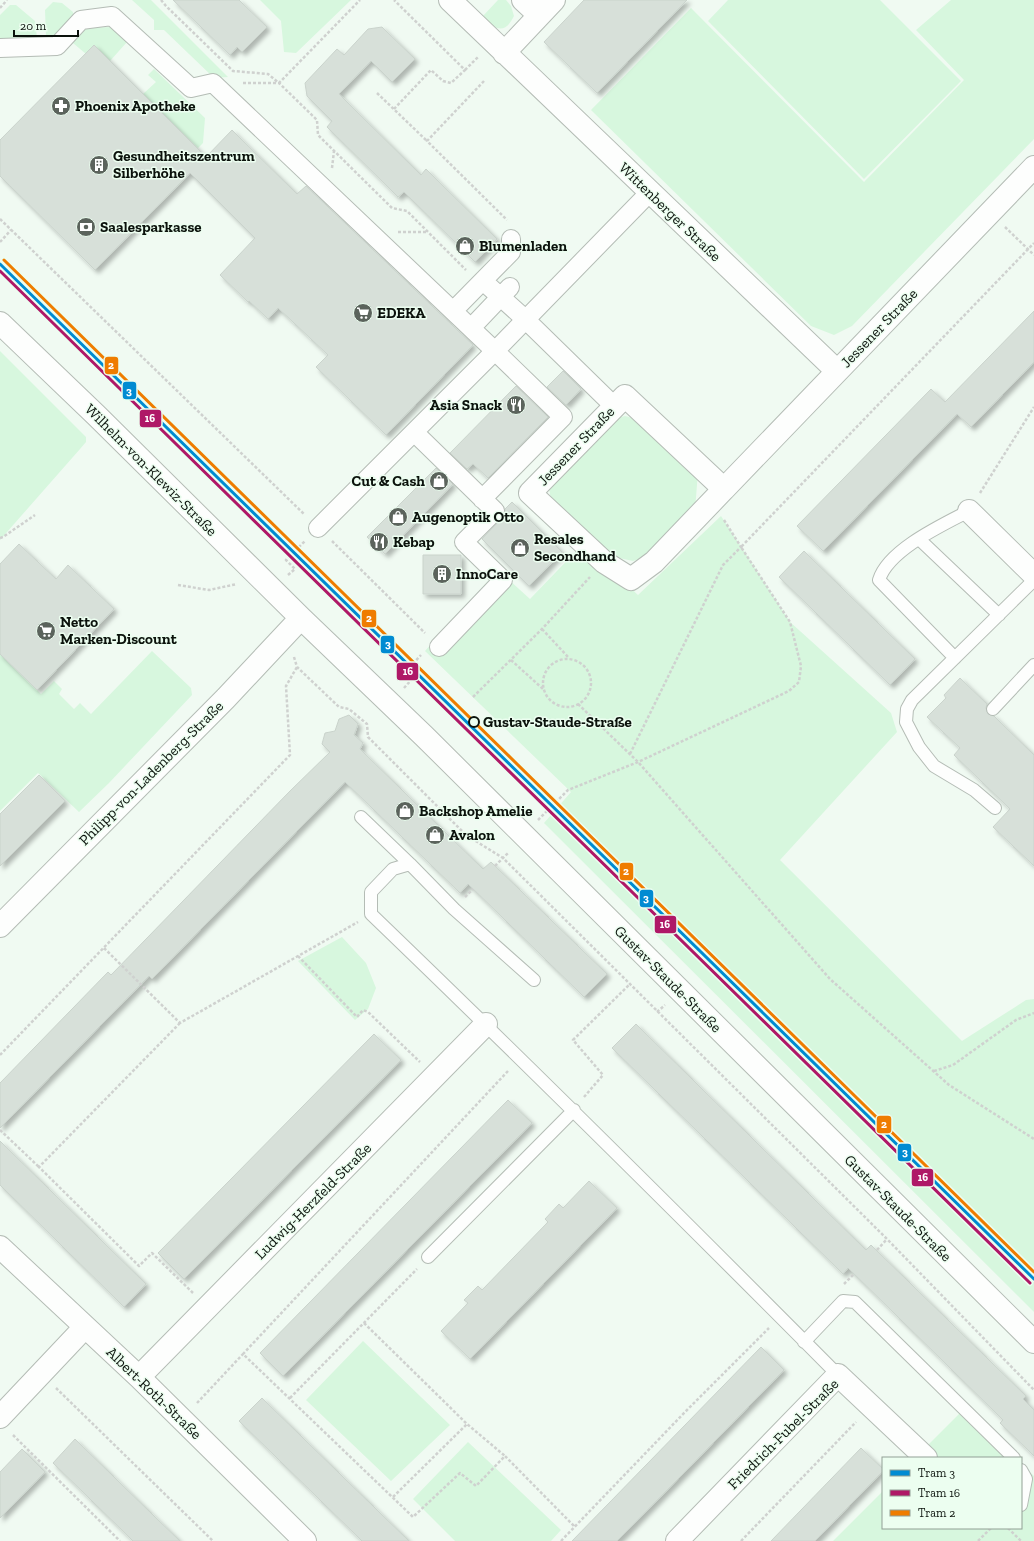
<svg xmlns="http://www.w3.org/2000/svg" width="1034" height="1541" viewBox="0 0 1034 1541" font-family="'Zilla Slab',serif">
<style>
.green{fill:#d7f7de}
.building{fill:#d7e0d9;stroke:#cad3cc;filter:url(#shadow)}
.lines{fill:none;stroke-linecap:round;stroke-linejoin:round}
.service-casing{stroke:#b4bcb5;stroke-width:14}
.pedestrian-casing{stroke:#b4bcb5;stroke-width:20}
.minor-casing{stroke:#b4bcb5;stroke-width:24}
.path{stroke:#cfd1cf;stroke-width:2.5;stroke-dasharray:3 2;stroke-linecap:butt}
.service{stroke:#fdfefd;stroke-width:12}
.pedestrian{stroke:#fdfefd;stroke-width:18}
.minor{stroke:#fdfefd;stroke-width:22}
.tram-1-casing{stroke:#ecfef0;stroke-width:6}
.tram-2-casing{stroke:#ecfef0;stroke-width:6}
.tram-3-casing{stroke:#ecfef0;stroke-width:6}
.tram-1{stroke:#008bd2;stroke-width:3}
.tram-2{stroke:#af1867;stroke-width:3}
.tram-3{stroke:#ef7c00;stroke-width:3}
.stop-dot{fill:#ecfef0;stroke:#0b120c;stroke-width:2}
.labels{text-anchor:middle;stroke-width:3;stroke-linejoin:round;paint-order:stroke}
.poi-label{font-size:15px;font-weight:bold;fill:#0b120c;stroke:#ecfef0;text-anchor:start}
.street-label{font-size:15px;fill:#0b120c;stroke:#ecfef0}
.stop-label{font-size:15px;font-weight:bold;fill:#0b120c;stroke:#ecfef0;text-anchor:start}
.line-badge{stroke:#ecfef0;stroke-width:1.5}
.badge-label{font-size:11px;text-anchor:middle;font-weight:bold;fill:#fff}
</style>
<defs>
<filter id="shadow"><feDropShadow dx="3.5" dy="3.5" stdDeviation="2" flood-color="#0004"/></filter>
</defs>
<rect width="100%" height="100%" fill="#f0faf2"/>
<!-- green -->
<path class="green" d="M132,0H151L228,77L214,78L164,30H154V20Z
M260,0H351L296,53L284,52L281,21Z
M498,0H506L511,6L514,16C504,36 495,29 482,17Z
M728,0H880L961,81L864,179L708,21Z
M951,0H1034V139L852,326L834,335L811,326L591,110L691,8L864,182L964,80L916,30Z
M53,2L62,3L73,12V21L56,38L46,37L45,10Z
M10,5H16L35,21L37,38L0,40V15Z
M111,27L127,42L110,61L94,46L86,54L73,43V36L80,28Z
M154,69L205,118L203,143L198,148L143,94L156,82L148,75Z
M0,351L86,437V442L80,449L0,540Z
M625,416L637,419L698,472L695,510L651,555L633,561L610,556L551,500L549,488L610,420Z
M721,516L790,622L891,713L897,732L780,860L962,1041L1026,1000L1034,999V1312L544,823L571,792L425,651L498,570L530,599L583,544L638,595Z
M152,651L191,688L192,695L109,783L79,812L38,773L0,811V654L41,694L54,681L62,689L59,694L74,709L80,703L91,714Z
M342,937L366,963L376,988L368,1009L355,1020L298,961Z
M363,1341L450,1425L391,1481L306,1400Z
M964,1409L1015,1458H915Z
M468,1442L561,1530L551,1541H455L413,1499Z
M1021,1464L1034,1476V1541H833L883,1491V1528H1021Z"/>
<!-- building -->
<path class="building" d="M173,0H239L267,27L242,52L237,47L230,55Z
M584,0H687L597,93L544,42Z
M382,27L415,59L392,82L371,61L339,94L421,175L426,169L497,239L475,262L404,192L398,197L327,127L332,121L307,96L305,83L337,49L344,55L368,29Z
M94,45L206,157L232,130L297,194L306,186L473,345L386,435L316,367L328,355L278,308L268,319L249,301L248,302L220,275L255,238L190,173L95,270L0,176V140Z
M1034,311V362L971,427L957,414L823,551L797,526L931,389L945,402Z
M563,371L581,389L566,405L547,387Z
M516,386L548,417L488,478L473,464L467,469L450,453Z
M436,468L453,484L385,554L367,537Z
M512,502L562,552L529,586L482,539L502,518L505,514V509Z
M19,544L56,579L68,565L114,609L37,690L0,654V564Z
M804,551L915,659L890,685L779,577Z
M423,555H461V594H423Z
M960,678L987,704L986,708L988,714L994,716L1034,755V866L993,827L1010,809L954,755L960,748L927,717L946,698L944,695Z
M349,715L358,724L354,735L363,743L360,749L483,869L491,862L607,974L584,997L468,884L460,893L345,782L152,979L149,976L0,1128V1083L108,972L111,975L290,791L330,752L322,744L325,733L335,731L339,719Z
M39,775L65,801L0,866V814Z
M636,1024L866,1250L871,1245L1026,1396L1023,1399L1034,1410V1456L1000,1423L1003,1420L848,1268L843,1274L612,1048Z
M374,1034L401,1060L184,1279L158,1253Z
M508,1100L532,1123L283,1376L260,1353Z
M0,1141L146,1284L124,1307L0,1185Z
M589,1181L617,1208L470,1359L441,1331L468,1303L464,1300L478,1286L482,1290L548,1222L545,1219L559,1204L563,1208Z
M761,1347L784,1370L678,1479L617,1541H572Z
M262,1398L339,1473L409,1541H362L239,1421Z
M75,1439L152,1514L180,1541H133L91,1500L53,1463Z
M861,1448L883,1469V1471L815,1541H771Z
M22,1449L45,1472L0,1518V1472Z"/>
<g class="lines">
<defs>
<path id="service" d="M919,539L999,615
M955,658L879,580C888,550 942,525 969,511
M993,709L1034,665
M995,808L974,790L934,766L919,747L906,722L907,709L912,700L1034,580
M361,817L410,864
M534,980L454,909L410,864L393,869L371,892V914C529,1066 684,1220 838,1375
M428,1257L574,1110
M804,1342L843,1301L855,1302L1014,1458
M1021,1470L1026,1479L1021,1505"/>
<path id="pedestrian" d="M0,48L57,46L81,20L112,16L191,88L213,83L495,351L318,528
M483,281L525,319L614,406
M453,311L511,252V239
M471,328L510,287
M414,432L495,511L464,542L503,580L439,647
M482,499L563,417L495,351L650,192"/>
<path id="minor" d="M450,0L837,371
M523,0L539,15
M504,53L554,0
M0,323L96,415L301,618L424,736L1034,1342
M724,489L654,562L631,579L604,562L530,493L625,396L724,489L1034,167
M969,511L1034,575
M0,926L226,698L301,618
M0,1247L139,1377L305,1541
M139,1377L486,1024
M0,1417L85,1327
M677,1541L838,1375L926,1458"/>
</defs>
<!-- service casing -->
<use href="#service" class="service-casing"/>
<!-- pedestrian casing -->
<use href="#pedestrian" class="pedestrian-casing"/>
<!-- minor casing -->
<use href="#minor" class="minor-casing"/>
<!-- path -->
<path class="path" d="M161,0L166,6L233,71L268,74L279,83L360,0
M0,8L7,0
M465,70L479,56
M484,81L427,141L507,220
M243,83H279L317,120L318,135L392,208L407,211L466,270
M377,93L427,141
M394,109L431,70L443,81L451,83L465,70L394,0
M332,168L334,151
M0,219L304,514
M1005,227L1034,255
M398,232H427
M0,242L11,230
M980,493L1034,407
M0,538L3,537L35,515
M332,541L425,633
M288,575L295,569L286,560L305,541
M178,585L209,590L237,584
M542,629L569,658
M294,657L297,667L339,707L349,709L367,724L368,737L466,835L503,858L887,1239L1034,1390
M543 683a24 24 0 1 1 48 0a24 24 0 1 1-48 0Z
M511,660L543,689
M406,671L421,655
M404,688L413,678
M473,697L542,629L590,577
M578,704L638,762L830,979L949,1085L1034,1139
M630,754L723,565L741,547L724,520
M538,820L568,790L638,762L789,691L799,682L801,666L790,622L741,547L1034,243
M495,866L509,852
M465,897L473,889
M104,948L180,1023L358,922
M298,956L357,1017L363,1010L368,1012L420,1062
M657,1012L665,1005
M180,1023L39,1167L139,1266L152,1253L193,1293
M0,1055L290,755L286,686L297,667
M508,1071L243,1354L413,1517L460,1473L476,1486L505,1456L575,1527
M934,1071L953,1065L1016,1020L1034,1013
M584,1097L603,1075L573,1040L630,984
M0,1130L39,1167
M877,1250L887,1239
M844,1284L854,1274
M364,1323L467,1424L505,1456
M56,1388L213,1541
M290,1398L417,1269
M197,1403L243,1354
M13,1435L120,1541
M393,1497L467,1424
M1008,1528L1021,1541
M561,1541L685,1412L769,1328
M741,1541L856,1422
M978,1541L991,1528"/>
<!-- service -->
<use href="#service" class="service"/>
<!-- pedestrian -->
<use href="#pedestrian" class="pedestrian"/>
<!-- minor -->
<use href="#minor" class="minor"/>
<defs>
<path id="tram-1" d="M0,264L1034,1279"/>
<path id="tram-2" d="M0,271L1030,1283"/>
<path id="tram-3" d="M4,260L1034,1272"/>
</defs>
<!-- tram-1 casing -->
<use href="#tram-1" class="tram-1-casing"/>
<!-- tram-2 casing -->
<use href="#tram-2" class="tram-2-casing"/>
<!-- tram-3 casing -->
<use href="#tram-3" class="tram-3-casing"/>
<!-- tram-1 -->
<use href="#tram-1" class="tram-1"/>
<!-- tram-2 -->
<use href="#tram-2" class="tram-2"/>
<!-- tram-3 -->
<use href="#tram-3" class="tram-3"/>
</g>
<!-- icons -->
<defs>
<symbol id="pharmacy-disc" viewBox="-11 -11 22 22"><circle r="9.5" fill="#5b635c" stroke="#ecfef0"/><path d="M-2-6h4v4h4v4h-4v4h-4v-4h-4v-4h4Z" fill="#fff"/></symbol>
<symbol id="building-disc" viewBox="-11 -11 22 22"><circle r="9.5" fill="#5b635c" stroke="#ecfef0"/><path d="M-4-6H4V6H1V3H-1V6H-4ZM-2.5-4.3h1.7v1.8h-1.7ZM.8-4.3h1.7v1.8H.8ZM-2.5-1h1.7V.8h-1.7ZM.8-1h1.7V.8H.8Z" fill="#fff"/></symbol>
<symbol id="bank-disc" viewBox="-11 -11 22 22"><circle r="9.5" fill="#5b635c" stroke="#ecfef0"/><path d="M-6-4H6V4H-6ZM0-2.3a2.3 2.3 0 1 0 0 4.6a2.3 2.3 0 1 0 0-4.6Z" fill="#fff"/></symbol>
<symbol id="shop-disc" viewBox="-11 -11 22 22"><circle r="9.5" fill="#5b635c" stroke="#ecfef0"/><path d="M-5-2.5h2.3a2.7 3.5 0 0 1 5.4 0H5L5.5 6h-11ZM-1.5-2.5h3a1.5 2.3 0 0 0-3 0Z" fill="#fff"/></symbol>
<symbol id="supermarket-disc" viewBox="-11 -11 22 22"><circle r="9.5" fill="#5b635c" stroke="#ecfef0"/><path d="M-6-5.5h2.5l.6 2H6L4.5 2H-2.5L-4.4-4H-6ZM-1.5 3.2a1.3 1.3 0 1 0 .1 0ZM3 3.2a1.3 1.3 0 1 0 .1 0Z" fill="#fff"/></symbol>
<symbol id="restaurant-disc" viewBox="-11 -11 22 22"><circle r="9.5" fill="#5b635c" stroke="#ecfef0"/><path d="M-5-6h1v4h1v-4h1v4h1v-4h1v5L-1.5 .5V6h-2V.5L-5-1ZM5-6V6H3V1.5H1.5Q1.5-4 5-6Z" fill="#fff"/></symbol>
</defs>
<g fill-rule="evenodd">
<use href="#pharmacy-disc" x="50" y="95" width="22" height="22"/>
<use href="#building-disc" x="88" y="154" width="22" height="22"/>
<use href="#bank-disc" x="75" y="216" width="22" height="22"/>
<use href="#shop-disc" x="454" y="235" width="22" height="22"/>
<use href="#supermarket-disc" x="352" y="302" width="22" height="22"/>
<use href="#restaurant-disc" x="505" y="394" width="22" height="22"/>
<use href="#shop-disc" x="428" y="470" width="22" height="22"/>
<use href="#shop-disc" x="387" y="506" width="22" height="22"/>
<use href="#restaurant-disc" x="368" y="531" width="22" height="22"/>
<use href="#shop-disc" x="509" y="537" width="22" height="22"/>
<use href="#building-disc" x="431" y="563" width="22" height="22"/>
<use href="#supermarket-disc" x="35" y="620" width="22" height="22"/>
<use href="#shop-disc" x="394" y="800" width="22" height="22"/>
<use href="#shop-disc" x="424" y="824" width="22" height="22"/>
</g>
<!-- markers -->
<circle class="stop-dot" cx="474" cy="722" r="5"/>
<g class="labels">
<!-- poi labels -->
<g class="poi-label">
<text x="75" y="111">Phoenix Apotheke</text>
<text x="113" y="161">Gesundheitszentrum<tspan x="113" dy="17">Silberhöhe</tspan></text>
<text x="100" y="232">Saalesparkasse</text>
<text x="479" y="251">Blumenladen</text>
<text x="377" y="318">EDEKA</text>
<text x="502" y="410" text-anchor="end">Asia Snack</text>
<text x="425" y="486" text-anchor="end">Cut &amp; Cash</text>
<text x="412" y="522">Augenoptik Otto</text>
<text x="534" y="544">Resales<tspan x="534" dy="17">Secondhand</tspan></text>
<text x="393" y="547">Kebap</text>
<text x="456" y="579">InnoCare</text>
<text x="60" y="627">Netto<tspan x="60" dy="17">Marken-Discount</tspan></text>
<text x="419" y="816">Backshop Amelie</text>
<text x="449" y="840">Avalon</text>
</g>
<!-- street labels -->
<g class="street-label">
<text transform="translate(670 212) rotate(44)" y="5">Wittenberger Straße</text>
<text transform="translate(879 328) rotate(-46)" y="5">Jessener Straße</text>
<text transform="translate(576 446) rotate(-46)" y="5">Jessener Straße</text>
<text transform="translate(151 470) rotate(45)" y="5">Wilhelm-von-Klewiz-Straße</text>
<text transform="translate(151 773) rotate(-45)" y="5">Philipp-von-Ladenberg-Straße</text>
<text transform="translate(668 979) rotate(45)" y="5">Gustav-Staude-Straße</text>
<text transform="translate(313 1201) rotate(-45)" y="5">Ludwig-Herzfeld-Straße</text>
<text transform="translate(898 1208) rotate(45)" y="5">Gustav-Staude-Straße</text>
<text transform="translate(154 1393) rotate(44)" y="5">Albert-Roth-Straße</text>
<text transform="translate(783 1434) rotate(-45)" y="5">Friedrich-Fubel-Straße</text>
</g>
<!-- stop labels -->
<g class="stop-label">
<text x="483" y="727">Gustav-Staude-Straße</text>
</g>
</g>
<g class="line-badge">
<rect x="104" y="356" width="15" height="19" rx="4" fill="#ef7c00"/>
<rect x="122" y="381" width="15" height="19" rx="4" fill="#008bd2"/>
<rect x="139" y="409" width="23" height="19" rx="4" fill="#af1867"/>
<rect x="361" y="609" width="16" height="19" rx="4" fill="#ef7c00"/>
<rect x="380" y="635" width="15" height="19" rx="4" fill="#008bd2"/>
<rect x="396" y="662" width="23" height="19" rx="4" fill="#af1867"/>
<rect x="619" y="862" width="15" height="19" rx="4" fill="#ef7c00"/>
<rect x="639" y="889" width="15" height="19" rx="4" fill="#008bd2"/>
<rect x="654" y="915" width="23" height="19" rx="4" fill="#af1867"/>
<rect x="876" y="1115" width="16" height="19" rx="4" fill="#ef7c00"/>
<rect x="897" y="1143" width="15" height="19" rx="4" fill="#008bd2"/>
<rect x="911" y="1168" width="23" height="19" rx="4" fill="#af1867"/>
</g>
<g class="badge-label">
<text x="111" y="369">2</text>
<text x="129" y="395">3</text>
<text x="150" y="422">16</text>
<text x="369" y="622">2</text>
<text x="388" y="648">3</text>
<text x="408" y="675">16</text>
<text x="626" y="875">2</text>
<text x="646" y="902">3</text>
<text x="665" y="928">16</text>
<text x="884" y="1128">2</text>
<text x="905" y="1156">3</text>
<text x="923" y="1181">16</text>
</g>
<!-- legend -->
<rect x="882" y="1457" width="140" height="72" fill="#ecfef0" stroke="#92a095"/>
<rect x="890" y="1470" width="20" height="6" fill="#008bd2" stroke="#92a095"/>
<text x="918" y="1477" font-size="12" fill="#0b120c">Tram 3</text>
<rect x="890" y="1490" width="20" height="6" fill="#af1867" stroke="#92a095"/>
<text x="918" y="1497" font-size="12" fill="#0b120c">Tram 16</text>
<rect x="890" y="1510" width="20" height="6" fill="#ef7c00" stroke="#92a095"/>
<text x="918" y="1517" font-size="12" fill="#0b120c">Tram 2</text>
<!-- scale -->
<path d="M14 30v6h64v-6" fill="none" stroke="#0b120c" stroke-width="2"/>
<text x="20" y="30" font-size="12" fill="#0b120c" stroke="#ecfef0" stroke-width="3" paint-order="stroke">20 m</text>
</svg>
